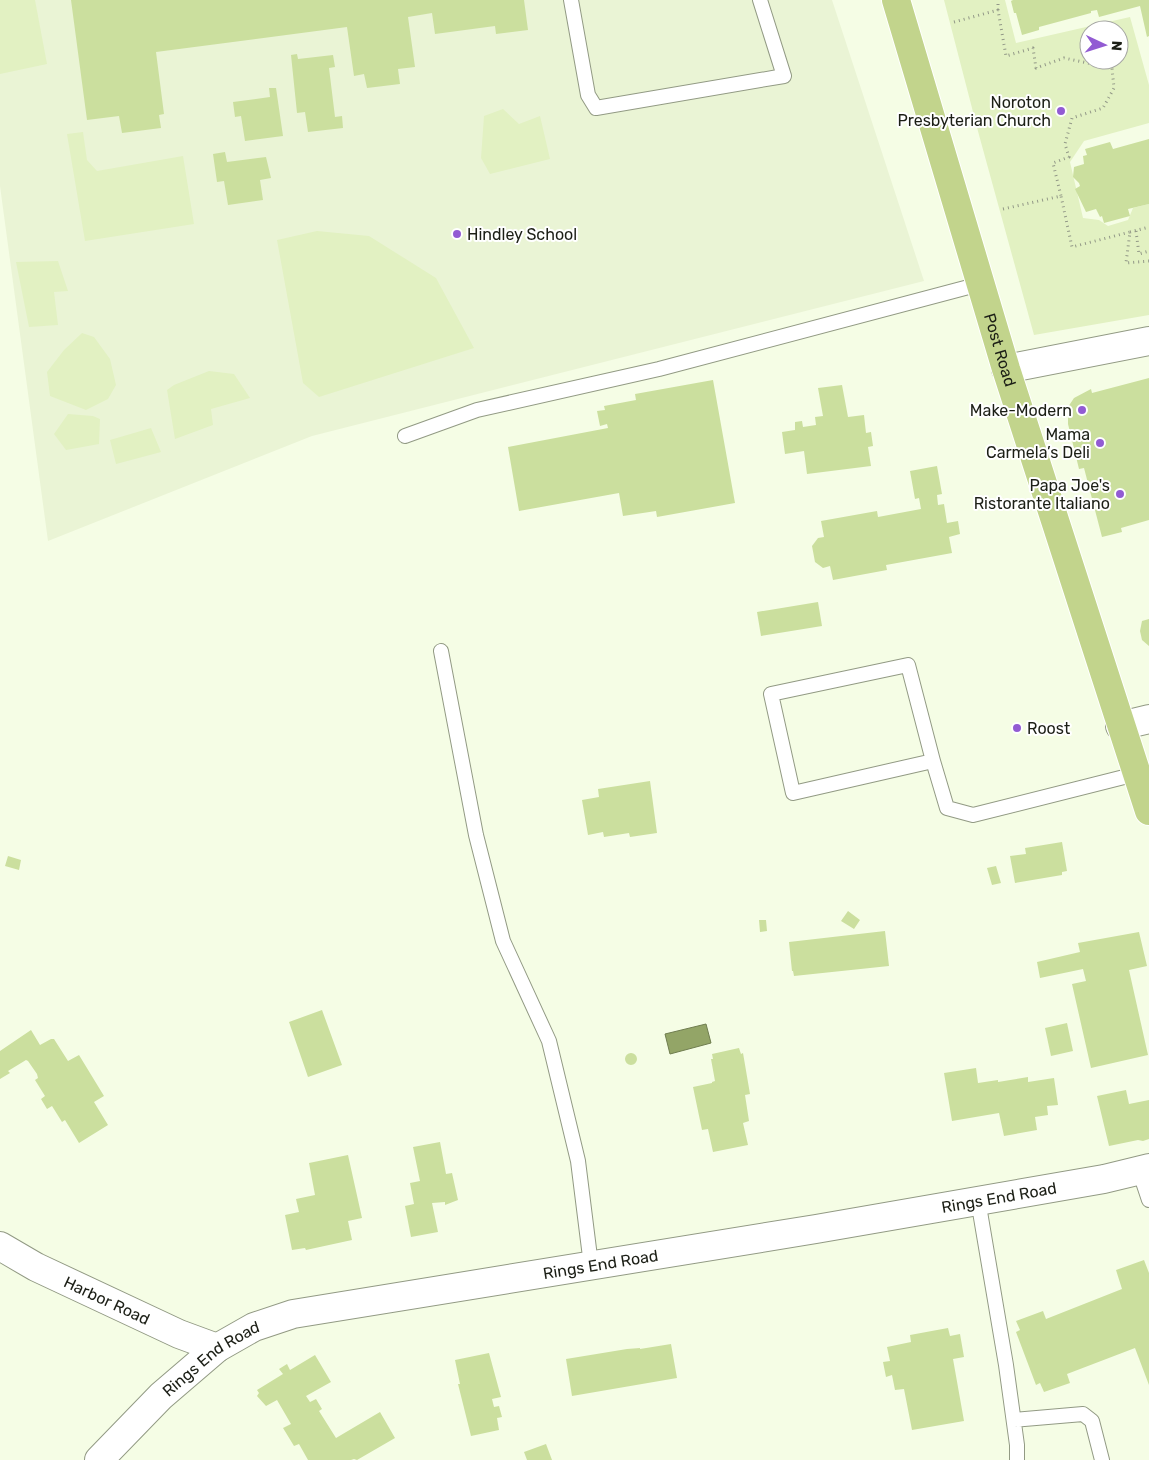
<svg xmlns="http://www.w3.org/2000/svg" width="1149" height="1460" viewBox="0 0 1149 1460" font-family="Rubik,sans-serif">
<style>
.built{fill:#eaf4d5}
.green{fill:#e2f1c2;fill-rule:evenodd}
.water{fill:#93a567;stroke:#6f7d4f}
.building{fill:#cbdf9e}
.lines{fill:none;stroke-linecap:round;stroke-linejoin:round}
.lane-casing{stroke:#929a84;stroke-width:16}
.street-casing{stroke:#929a84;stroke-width:30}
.secondary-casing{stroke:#929a84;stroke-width:30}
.primary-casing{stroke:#fff;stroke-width:30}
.path{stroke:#929887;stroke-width:3;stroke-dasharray:1 4;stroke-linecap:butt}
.lane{stroke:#fff;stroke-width:14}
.street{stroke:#fff;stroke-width:28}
.secondary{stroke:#fff;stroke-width:28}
.primary{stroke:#c2d48c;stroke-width:28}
.poi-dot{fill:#925bd3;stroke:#fff;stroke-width:2}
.labels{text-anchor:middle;stroke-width:4;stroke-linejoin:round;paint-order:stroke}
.poi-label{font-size:16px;fill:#1c1f16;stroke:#fff;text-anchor:end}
.street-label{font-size:16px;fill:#1c1f16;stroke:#fff}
</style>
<rect width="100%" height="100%" fill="#f5fde5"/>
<!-- built -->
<path class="built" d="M0,0H832L924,281L312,436L48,541L0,186Z"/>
<!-- green -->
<path class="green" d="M0,0H35L47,64L0,74Z
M944,0H1005L1016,43L1130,17L1149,85V123L1084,141L1070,162L1083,218L1099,220L1108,226L1128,220L1133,208L1149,204V315L1034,335L979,135ZM1089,30H1119V60H1089Z
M503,109L519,124L540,116L550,159L490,174L481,158L484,116Z
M83,132L87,160L97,171L183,156L194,224L85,241L67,134Z
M317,231L369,236L436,278L474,348L319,397L303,383L277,240Z
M58,261L68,291L54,292L58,325L29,327L16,262Z
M82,333L94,337L110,359L116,385L108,399L86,410L50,396L47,372L64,350Z
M209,371L234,374L250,398L211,409L213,425L175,439L167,390L174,385Z
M68,414L93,416L100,419L99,444L66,450L54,434Z
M151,428L161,452L116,464L110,440Z"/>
<!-- water -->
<path class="water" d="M706,1024L711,1043L670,1054L665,1034Z"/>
<!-- building -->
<path class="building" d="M71,0H524L528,30L496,34L495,26L435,34L432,13L408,17L415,67L398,69L400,84L367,88L364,74L354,76L347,27L156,52L164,114L159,115L161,128L122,133L119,116L87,120Z
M1013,0H1149V36L1147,37L1140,6L1099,17L1097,10L1091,11V13L1039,27V30L1022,35L1016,13H1014L1011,1Z
M297,54L298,59L333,55L335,67L329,68L335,117L342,116L343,128L308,132L305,112L297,113L291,55Z
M269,88H276L283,136L245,141L241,116L235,117L233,102L270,97Z
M1149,139V204L1128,209L1130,216L1104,223L1102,216L1100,217L1096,209L1086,212L1075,189L1080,186L1079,183L1073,177L1074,167L1084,164L1083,156L1087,155L1085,149L1110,142L1113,149Z
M225,152L227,162L266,157L271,178L260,180L263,200L228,205L224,181L217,182L213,154Z
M1149,378V520L1121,528L1122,532L1102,537L1084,468L1079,469L1068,424V407L1074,398L1091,389L1092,393Z
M713,380L735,503L657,517L656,511L623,516L619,493L519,511L508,447L608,428L607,424L600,426L597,411L605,410L604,406L636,400L635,394Z
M842,385L848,417L864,415L866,433L871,432L873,446L868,447L871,466L807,474L804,451L785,454L782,432L795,430V422L802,421L803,427L816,425L815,417L823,416L818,388Z
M937,466L942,494L937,495L938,505L944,504L947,523L958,521L960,534L949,537L952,553L886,565L887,570L833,580L830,566L823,568L815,562L812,546L818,538L824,537L821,521L877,511L878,517L921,509L919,498L915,499L910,471Z
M818,602L822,626L761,636L757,612Z
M1149,619V646L1142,640L1140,631L1142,621Z
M650,781L657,833L630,837L629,833L604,837L603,832L588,835L582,800L599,797L598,789Z
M1062,842L1067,871L1062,872V875L1015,883L1010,856L1026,854L1025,848Z
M8,856L21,860L19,870L5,866Z
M996,866L1001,883L992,885L987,868Z
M848,911L860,920L854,929L841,921Z
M759,920H766L767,931L760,932Z
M885,931L889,966L794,976L793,971H792L789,942Z
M1139,932L1147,966L1129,970L1148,1055L1091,1068L1072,984L1086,981L1083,969L1040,978L1037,962L1080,952L1078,943Z
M322,1010L342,1065L308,1077L289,1022Z
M1067,1023L1073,1051L1051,1056L1045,1028Z
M31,1030L40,1045L51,1039H54L68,1061L79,1055L104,1096L94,1102L108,1125L79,1143L65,1120L62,1122L52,1106L47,1109L41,1099L45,1096L35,1080L38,1078L37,1074L28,1061L26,1060L8,1071L10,1073L0,1079V1051Z
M739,1048L741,1054L743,1053L750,1094L745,1095L749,1121L743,1123L748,1145L713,1152L708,1129L702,1130L693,1087L712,1083V1082L715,1081L711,1059H713L712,1054Z
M625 1059a6 6 0 1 1 12 0a6 6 0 1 1-12 0Z
M976,1068L978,1083L998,1080V1082L1028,1077V1082L1054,1078L1058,1105L1047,1106L1048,1115L1035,1117L1037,1130L1004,1136L999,1113L952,1121L944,1073Z
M1126,1090L1129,1104L1149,1100V1139L1143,1141L1138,1140L1109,1146L1097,1096Z
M440,1142L446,1174L452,1173L458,1200L445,1205V1202L432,1203L438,1232L411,1237L405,1206L414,1204L410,1183L420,1181L413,1147Z
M348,1155L362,1218L348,1221L352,1240L306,1250L305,1248L292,1250L285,1215L299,1212L296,1199L315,1195L309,1163Z
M1144,1260L1149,1273V1385L1135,1348L1067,1374L1070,1383L1044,1392L1040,1383L1036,1385L1016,1332L1020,1330L1016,1321L1043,1311L1046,1319L1122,1289L1116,1270Z
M948,1328L950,1336L960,1334L964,1357L953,1359L964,1421L912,1430L904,1389L895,1390L892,1375L886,1377L883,1362L890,1361L887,1347L911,1342L910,1335Z
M671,1344L677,1378L572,1396L566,1359L627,1349L640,1348V1349Z
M489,1353L501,1397L492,1399L494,1407L499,1406L502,1417L497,1418L499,1430L471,1436L458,1384H460L455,1360Z
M315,1355L331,1382L306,1396L310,1402L316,1399L322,1409L319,1411L336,1438L380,1412L395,1438L357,1460L354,1459L351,1460H308L299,1444L294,1446L283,1428L291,1424L277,1400L266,1406L257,1396L259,1393L257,1390L283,1374L279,1369L287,1364L290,1370Z
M546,1444L552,1460H527L524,1452Z"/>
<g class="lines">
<defs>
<path id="lane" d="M571,0L588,95L596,108L784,76L760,0
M405,436L477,410L659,369L980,284
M441,651L476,835L503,941L549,1041L578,1161L591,1265
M933,761L793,793L771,694L908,665L933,761L947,808L973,815L1136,774
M1139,1170L1149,1200
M978,1200L1006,1365L1017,1445V1460
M1014,1420L1083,1414L1092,1421L1102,1460"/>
<g id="street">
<path d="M1120,726L1149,719"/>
<path id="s1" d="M0,1246L36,1267L179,1334L217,1348"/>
<path id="s2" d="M99,1460L161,1396L217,1348L254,1327L293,1314L816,1229L1104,1179L1149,1168"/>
</g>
<path id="secondary" d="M1006,369L1149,341"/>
<g id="primary">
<path id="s3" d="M896,0L1006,369L1149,811"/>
</g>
</defs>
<!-- lane casing -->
<use href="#lane" class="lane-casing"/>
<!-- street casing -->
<use href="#street" class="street-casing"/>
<!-- secondary casing -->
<use href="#secondary" class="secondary-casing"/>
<!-- primary casing -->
<use href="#primary" class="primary-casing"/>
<!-- path -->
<path class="path" d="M998,10V0
M954,22L998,10L1006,56L1033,48L1036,68L1064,58L1112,68L1114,88L1103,108L1072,118L1065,144L1069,157L1053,163L1061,196
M1003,209L1061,196L1072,247L1130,232L1126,263L1149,261
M1136,231L1139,254L1149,251
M1130,232L1149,227"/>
<!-- lane -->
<use href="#lane" class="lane"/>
<!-- street -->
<use href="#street" class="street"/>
<!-- secondary -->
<use href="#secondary" class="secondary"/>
<!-- primary -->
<use href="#primary" class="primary"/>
</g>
<!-- markers -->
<g class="poi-dot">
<circle cx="1061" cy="111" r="5"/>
<circle cx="457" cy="234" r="5"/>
<circle cx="1082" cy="410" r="5"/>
<circle cx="1100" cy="443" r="5"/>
<circle cx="1120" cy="494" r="5"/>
<circle cx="1017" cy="728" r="5"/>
</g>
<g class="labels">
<!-- poi labels -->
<g class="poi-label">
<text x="1051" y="108">Noroton<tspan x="1051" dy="18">Presbyterian Church</tspan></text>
<text x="467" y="240" text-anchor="start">Hindley School</text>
<text x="1072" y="416">Make-Modern</text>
<text x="1090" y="440">Mama<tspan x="1090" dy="18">Carmela’s Deli</tspan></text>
<text x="1110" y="491">Papa Joe's<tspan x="1110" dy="18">Ristorante Italiano</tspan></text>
<text x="1027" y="734" text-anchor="start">Roost</text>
</g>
<!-- street labels -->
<g class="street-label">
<text dy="6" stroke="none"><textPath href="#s3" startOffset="365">Post Road</textPath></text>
<text dy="6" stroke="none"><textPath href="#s2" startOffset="962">Rings End Road</textPath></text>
<text dy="6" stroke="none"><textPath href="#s2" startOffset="558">Rings End Road</textPath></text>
<text dy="6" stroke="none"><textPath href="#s1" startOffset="120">Harbor Road</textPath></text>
<text dy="6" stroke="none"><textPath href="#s2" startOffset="152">Rings End Road</textPath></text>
</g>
</g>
<!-- north arrow -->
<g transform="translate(1104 45) rotate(94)"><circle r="24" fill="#ffffff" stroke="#a4a5a2"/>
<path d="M0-4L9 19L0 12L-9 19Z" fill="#925bd3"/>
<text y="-8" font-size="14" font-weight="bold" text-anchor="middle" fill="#1c1f16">N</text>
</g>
</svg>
